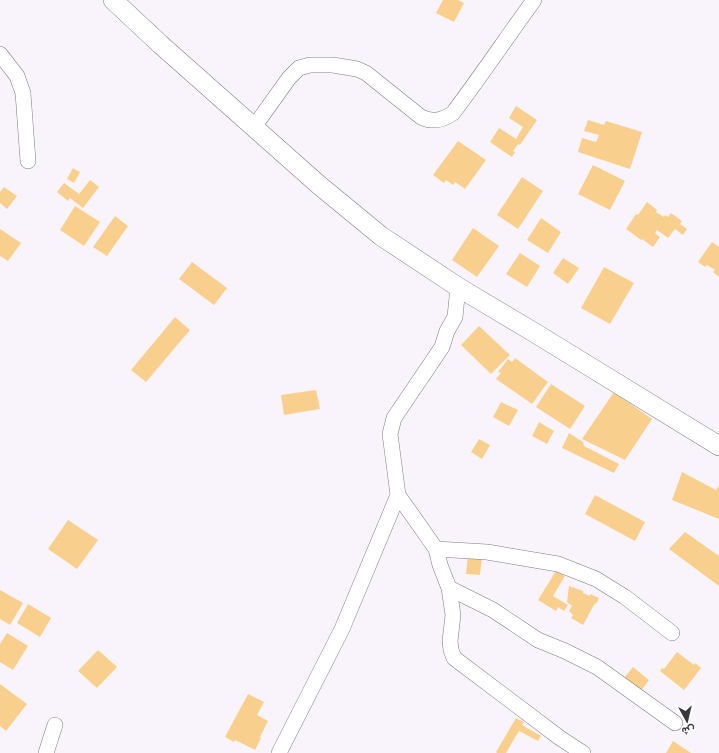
<svg xmlns="http://www.w3.org/2000/svg" width="719" height="753" viewBox="0 0 719 753" font-family="'Fira Sans Condensed',Vazirmatn,sans-serif">
<style>
.building{fill:#f9cf8e}
.lines{fill:none;stroke-linecap:round;stroke-linejoin:round}
.minor-casing{stroke:#817c82;stroke-width:16}
.major-casing{stroke:#817c82;stroke-width:20}
.minor{stroke:#fff;stroke-width:15}
.major{stroke:#fff;stroke-width:19}
</style>
<rect width="100%" height="100%" fill="#f9f4fb"/>
<!-- building -->
<path class="building" d="M443,0H458L464,3L454,22L436,13Z
M516,106L537,120L520,145L518,144L513,151L515,152L512,157L490,142L499,128L516,139L523,127L509,118Z
M588,120L604,125L606,121L642,132L630,169L578,152L582,138L596,142L599,135L584,131Z
M458,141L486,160L465,189L455,182L453,185L446,180L444,183L433,175Z
M593,165L625,181L610,210L578,194Z
M73,168L80,172L74,183L67,179Z
M522,177L543,191L518,229L497,215Z
M90,180L99,187L83,208L70,198L68,201L57,192L64,183L79,194Z
M4,187L17,196L7,209L0,203V192Z
M647,202L657,210L656,212L664,217L665,215L668,217L671,213L682,221L680,224L687,229L683,235L675,229L668,238L657,230L655,233L660,237L653,247L642,239L641,240L626,229L636,214L638,215Z
M75,206L100,222L84,246L60,230Z
M115,216L128,226L107,256L93,247Z
M541,218L561,232L548,253L527,240Z
M473,228L499,246L477,277L452,260Z
M0,229L21,243L8,261L0,256Z
M712,242L719,247V277L713,272L715,270L707,265L705,267L698,262Z
M520,253L540,266L527,287L506,274Z
M563,258L579,268L568,284L553,273Z
M192,262L227,288L214,305L179,279Z
M604,267L634,283L610,324L581,308Z
M175,317L190,330L146,382L131,370Z
M479,326L510,355L491,374L461,345Z
M515,358L548,382L532,404L496,379L501,373L498,372L508,359L512,362Z
M551,384L585,406L570,429L536,407Z
M316,390L320,409L284,415L281,395Z
M614,392L652,419L625,460L582,439Z
M501,402L518,410L509,426L493,417Z
M539,422L554,431L547,444L532,436Z
M569,433L583,442L584,446L619,464L614,473L562,448Z
M479,439L490,445L482,459L471,452Z
M682,472L716,490L719,485V519L672,500Z
M595,495L645,522L635,541L585,514Z
M68,520L98,540L77,569L48,549Z
M685,532L719,556V586L669,549Z
M468,554L482,556L480,575L466,574Z
M556,571L565,576L553,596L568,605L564,611L558,607L556,611L538,600Z
M569,586L583,591V593L590,596V594L599,598L596,604L595,603L583,625L571,618L573,615L569,611L572,606L567,602Z
M0,590L23,603L10,625L0,619Z
M28,604L51,618L40,637L17,623Z
M7,633L28,646L13,670L0,662V644Z
M98,650L117,667L97,688L78,671Z
M677,652L694,665L695,663L701,668L684,690L660,671L662,668L664,669Z
M633,667L649,680L641,691L624,678Z
M0,684L27,704L6,731L0,726Z
M248,694L264,702L257,715L268,721L260,737L261,738L255,750L235,740L234,742L225,737Z
M516,718L524,722L522,725L541,736L538,741L519,731L506,753H497L496,752Z
M673,741L691,753H666Z"/>
<g class="lines">
<defs>
<path id="minor" d="M0,54L17,76L23,93L28,161
M254,127L289,78L299,68L310,65H333L357,69L366,73L421,117C433,123 443,120 453,113C481,76 507,37 534,0
M398,495L436,549L440,565L449,588L453,615L450,641L451,650L454,658L560,738L583,753
M436,549L487,552L558,564L596,579L625,597L672,633
M449,588L493,610L538,640L565,651L597,667L675,723
M46,753L55,725
M279,753L342,629L398,495L390,434L394,418L442,347L447,331L455,317L458,287"/>
<path id="major" d="M113,0L160,44L319,185L381,236L458,287L535,333L719,446"/>
</defs>
<!-- minor casing -->
<use href="#minor" class="minor-casing"/>
<!-- major casing -->
<use href="#major" class="major-casing"/>
<!-- minor -->
<use href="#minor" class="minor"/>
<!-- major -->
<use href="#major" class="major"/>
</g>
<!-- north arrow -->
<g transform="translate(687 721) rotate(172)" stroke="#ffffff" stroke-width="3" paint-order="stroke">
<path d="M0-3L7 15L0 10L-7 15Z" fill="#3a383b"/>
<text y="-6" font-size="11" font-weight="bold" text-anchor="middle" fill="#3a383b">ش</text>
</g>
</svg>
